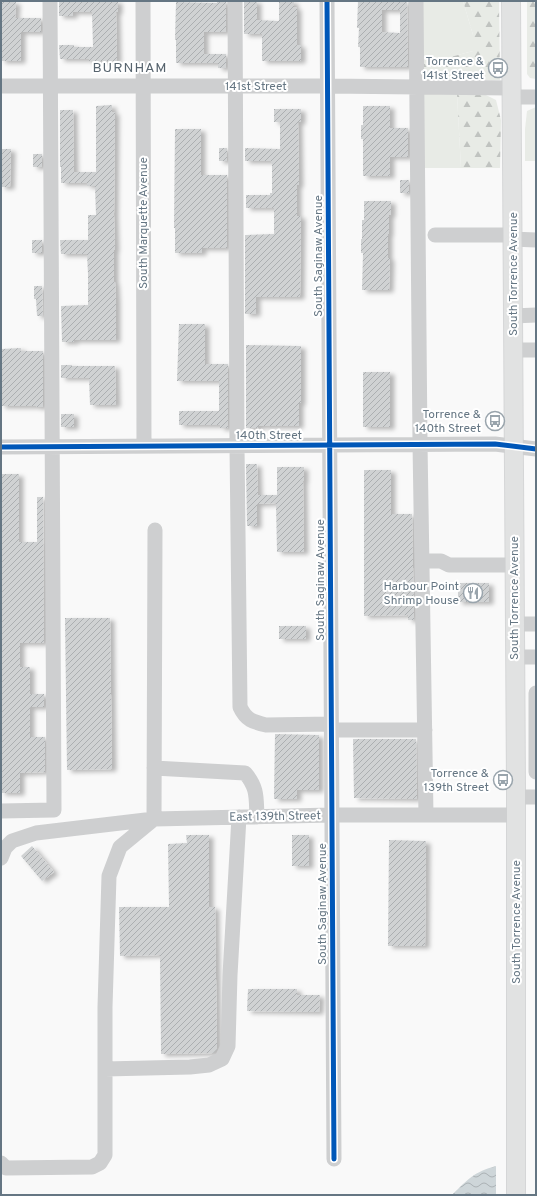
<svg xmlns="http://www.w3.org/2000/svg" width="537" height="1196" viewBox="0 0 537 1196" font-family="Overpass,sans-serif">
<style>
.green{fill:#e8ebe6}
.forest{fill:url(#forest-firs)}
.water{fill:url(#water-waves)}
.pier{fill:#f9f9f9}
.building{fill:url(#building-hatch);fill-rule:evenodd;filter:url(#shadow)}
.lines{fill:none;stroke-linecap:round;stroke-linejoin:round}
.major-casing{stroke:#d5d6d7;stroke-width:20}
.minor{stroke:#cecfd0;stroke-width:15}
.major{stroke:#e1e2e2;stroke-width:18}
.cycleway-casing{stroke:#fff;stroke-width:8}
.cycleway{stroke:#0057b8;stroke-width:5}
.labels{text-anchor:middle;stroke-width:4;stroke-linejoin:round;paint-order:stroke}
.poi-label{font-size:12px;fill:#657683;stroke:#fff;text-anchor:end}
.street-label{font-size:12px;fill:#657683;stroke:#fff}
.quarter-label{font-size:14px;letter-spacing:1px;fill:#57646e;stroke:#fff}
</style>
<defs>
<pattern id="forest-firs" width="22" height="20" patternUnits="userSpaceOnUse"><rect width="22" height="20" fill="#e8ebe6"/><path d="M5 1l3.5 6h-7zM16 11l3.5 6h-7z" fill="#c0c3c0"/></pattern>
<pattern id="water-waves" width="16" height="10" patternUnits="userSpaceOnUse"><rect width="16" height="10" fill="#ced6d9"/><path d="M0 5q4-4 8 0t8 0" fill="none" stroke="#abb2b5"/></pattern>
<pattern id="building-hatch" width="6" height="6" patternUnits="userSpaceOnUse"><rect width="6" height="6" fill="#d0d2d3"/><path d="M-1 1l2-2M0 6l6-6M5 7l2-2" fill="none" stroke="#acafb1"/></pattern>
<filter id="shadow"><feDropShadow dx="4.5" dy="2.5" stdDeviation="2" flood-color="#0004"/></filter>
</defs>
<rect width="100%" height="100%" fill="#f9f9f9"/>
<!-- green -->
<path class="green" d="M420,1H463L473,35V51L420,65Z
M420,93L457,94L461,168H420Z
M536,107V161H525V129L527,111Z"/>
<!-- forest -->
<path class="forest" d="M463,1H499L500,80H420V65L473,51V35Z
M527,1H536V79L530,78L527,74Z
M457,94H484L496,100L501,120L500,168H461Z"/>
<!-- water -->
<path class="water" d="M496,1166L536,1195H452C468,1179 474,1172 496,1166Z"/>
<!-- pier -->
<path class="pier" d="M536,1132V1195H496V1164Z"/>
<!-- building -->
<path class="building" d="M1,1L16,2L15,18H41V32H21V61H1Z
M90,1H118V12H116L117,61H89V59H60L59,45H74V47H93L92,12H73V16H59V2H90Z
M217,1H226V32H204V54H226V68H218V63H176V40H175L176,2L217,3Z
M244,1H257V20L279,21V1H294V8L297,7V45H301V61H262V34H244Z
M358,1H407L408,67H360V47H358L359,28H357ZM382,10H400V33L382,32Z
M112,105V112H115L114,215L115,250H114V282H115L116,301V340H74V342H62L61,306L88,305V274L87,254H61L60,240H88V215H96L95,186H87V183H61V167H60V110H73L74,172H96V106Z
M363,106H390V128H408V157H390V176H363V139H361V125H363Z
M274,109H301V122H298L299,185H297V216H301L300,297H256V314H245V235L274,234V208H246V195H270V193H272V163H271V161H245V148L280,149V122H274Z
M175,129H201V175H227V248H202V253H175V228H174Z
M219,148H227V161H219Z
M1,149H11L10,187H1Z
M33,154H42V167H33Z
M400,180H409V193H400Z
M364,201H391V215H389V234H388V258H390L389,290H362L363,253H361V239H362V220H364Z
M32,240H42V253H32Z
M34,286H42L43,316H37L36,299H34Z
M179,324H205V364H228V428H220V425H179V411H219V381H177Z
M246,345L301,346V403H299V426H258V428H246Z
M21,348V351H43V407H36V406H1V349Z
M61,365H72V366H115L116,405H90L89,378H61Z
M363,372H390V427H363Z
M61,414H74V427H61Z
M246,464H257L258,495H277V467H304V481H303L304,552H277L276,503L257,504V526H247Z
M364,470H391V514H412L414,620H408V615L364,616Z
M1,474H19V542H37V497H43L44,643H20V667H30V694H44V707H30V737H45V772L20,773V793H1Z
M458,583H489V602H458Z
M65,618H110L112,769L67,770Z
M279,626H306V639H279Z
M275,734L319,735V790H297V799H274Z
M353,739H416L417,799L354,798Z
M186,835H209V907H215L217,1049L213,1053L161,1054L160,955L120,956L119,907H169L168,844L187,843Z
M292,835H309V866H292Z
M389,840L426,841L425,946H388Z
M32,846L54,872L42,881L21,856Z
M248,989H297V995H320L319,1012L247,1011Z"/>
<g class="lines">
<defs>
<path id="major" d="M511,1L516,787V1195"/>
</defs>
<!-- major casing -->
<use href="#major" class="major-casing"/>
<!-- minor -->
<path class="minor" d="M143,1L144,446
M235,1L237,446L240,707C246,720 253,722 266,725L331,724
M327,1L334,1159
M416,1L420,444L426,815
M1,86H328L511,88
M512,97H536
M435,235H512
M512,239L536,240
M513,316L536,315
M513,350H536
M1,447L495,444L536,449
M422,561H441L449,565H514
M514,624H536
M515,657H536
M536,693V772
M331,730H425
M154,768L245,773C258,788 256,798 257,817
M516,797H536
M1,811L54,810L50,1
M154,819L155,530
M1,858L5,848L12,841L36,833L154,819L332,815H516
M105,1069L190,1067L209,1065L222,1059L228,1046L230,975L239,817
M1,1163L6,1168L92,1167L100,1163L105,1155V1007L109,876L120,847L154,819"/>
<!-- major -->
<use href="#major" class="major"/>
<defs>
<path id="cycleway" d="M327,1L334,1159
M1,447L495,444L536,449"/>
</defs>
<!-- cycleway casing -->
<use href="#cycleway" class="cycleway-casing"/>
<!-- cycleway -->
<use href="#cycleway" class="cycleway"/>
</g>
<!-- icons -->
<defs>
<symbol id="bus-ring" viewBox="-11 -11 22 22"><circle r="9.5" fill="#fff" stroke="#99a4ac" stroke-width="1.5"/><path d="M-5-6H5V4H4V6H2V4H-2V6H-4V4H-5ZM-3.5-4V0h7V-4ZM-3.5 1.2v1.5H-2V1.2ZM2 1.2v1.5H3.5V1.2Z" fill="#99a4ac"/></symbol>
<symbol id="restaurant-ring" viewBox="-11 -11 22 22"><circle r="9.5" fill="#fff" stroke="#99a4ac" stroke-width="1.5"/><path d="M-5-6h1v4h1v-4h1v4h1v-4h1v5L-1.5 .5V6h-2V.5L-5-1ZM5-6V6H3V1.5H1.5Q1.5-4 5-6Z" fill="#99a4ac"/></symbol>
</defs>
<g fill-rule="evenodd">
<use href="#bus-ring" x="487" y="57" width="22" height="22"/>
<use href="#bus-ring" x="484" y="410" width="22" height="22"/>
<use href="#restaurant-ring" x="462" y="582" width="22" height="22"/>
<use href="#bus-ring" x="492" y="769" width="22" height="22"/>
</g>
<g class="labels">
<!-- poi labels -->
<g class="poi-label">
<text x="484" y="65">Torrence &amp;<tspan x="484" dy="14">141st Street</tspan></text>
<text x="481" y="418">Torrence &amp;<tspan x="481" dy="14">140th Street</tspan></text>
<text x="459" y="590">Harbour Point<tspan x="459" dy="14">Shrimp House</tspan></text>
<text x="489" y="777">Torrence &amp;<tspan x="489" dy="14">139th Street</tspan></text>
</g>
<!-- street labels -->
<g class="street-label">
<text x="256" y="90">141st Street</text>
<text transform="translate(143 223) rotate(-90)" y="4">South Marquette Avenue</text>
<text transform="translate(318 256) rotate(-90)" y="4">South Saginaw Avenue</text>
<text transform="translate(513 274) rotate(-90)" y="4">South Torrence Avenue</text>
<text x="269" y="439">140th Street</text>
<text transform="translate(320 580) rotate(-90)" y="4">South Saginaw Avenue</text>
<text transform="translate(514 598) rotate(-90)" y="4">South Torrence Avenue</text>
<text transform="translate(275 816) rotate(-1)" y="4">East 139th Street</text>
<text transform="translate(322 904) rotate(-90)" y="4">South Saginaw Avenue</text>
<text transform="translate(516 922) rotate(-90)" y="4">South Torrence Avenue</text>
</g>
<!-- quarter labels -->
<g class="quarter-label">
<text x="130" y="72">BURNHAM</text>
</g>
</g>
<!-- border -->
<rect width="537" height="1196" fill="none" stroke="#657683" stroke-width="4"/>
</svg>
